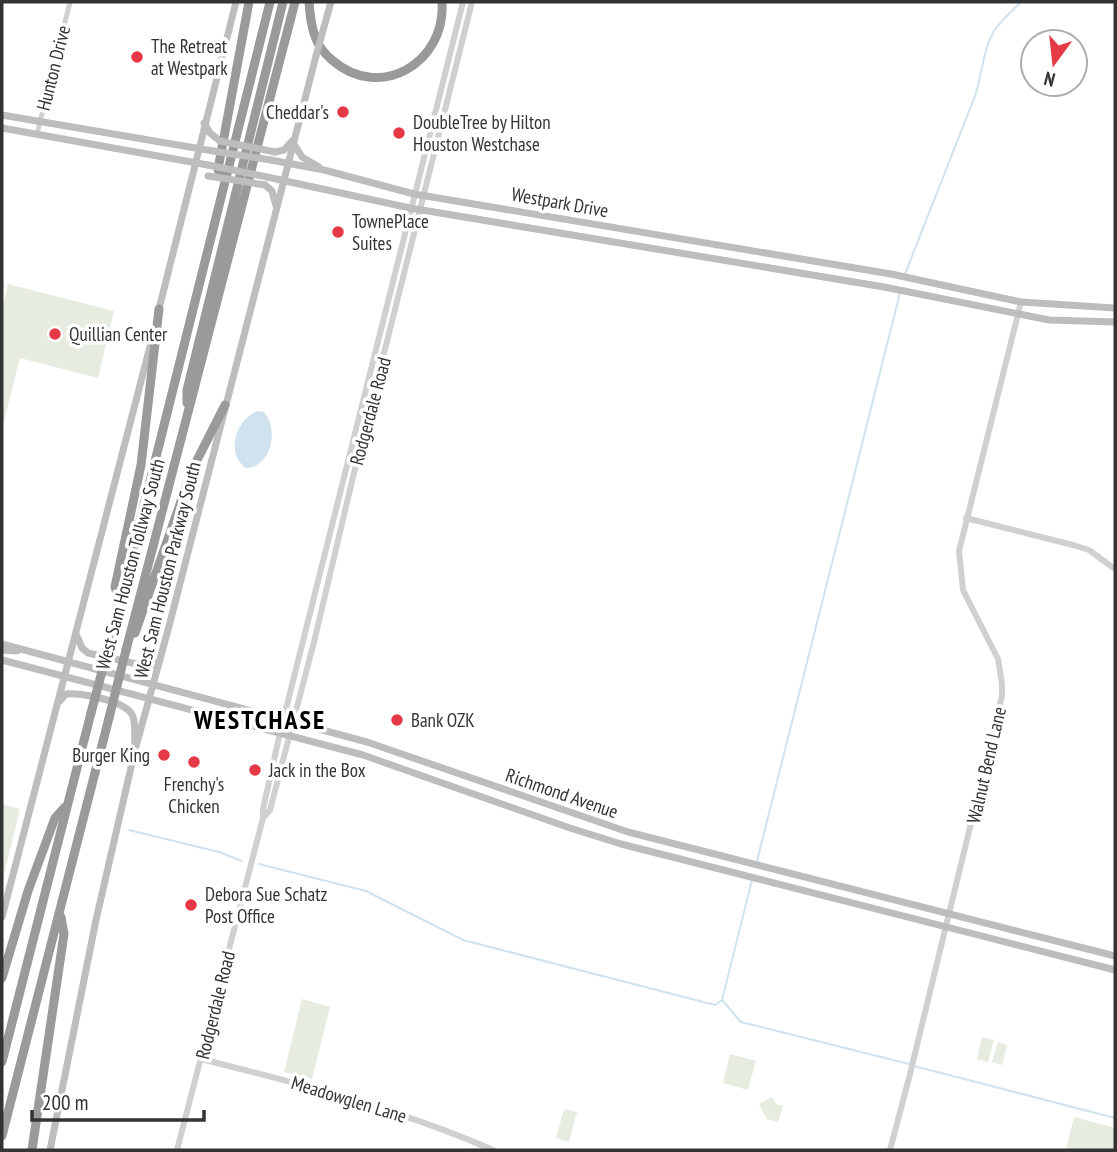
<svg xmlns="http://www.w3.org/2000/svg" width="1117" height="1152" viewBox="0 0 1117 1152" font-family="'PT Sans Narrow',sans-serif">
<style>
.green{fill:#e6ecdf}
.water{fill:#cfe2ee}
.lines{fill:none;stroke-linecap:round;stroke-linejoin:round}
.stream{stroke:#cfe2ee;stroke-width:2}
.minor{stroke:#d0d0d0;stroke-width:5}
.tertiary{stroke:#d0d0d0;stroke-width:6}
.secondary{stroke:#bdbdbd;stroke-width:7}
.motorway{stroke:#9a9a9a;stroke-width:9}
.secondary-bridge{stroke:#bdbdbd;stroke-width:7}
.motorway-bridge{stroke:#9a9a9a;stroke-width:9}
.poi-dot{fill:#e63946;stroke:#fff;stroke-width:2.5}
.labels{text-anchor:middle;stroke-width:7;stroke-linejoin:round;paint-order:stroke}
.poi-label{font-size:19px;fill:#333;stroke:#fff;text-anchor:start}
.street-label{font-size:19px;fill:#333;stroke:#fff}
.district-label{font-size:26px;font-weight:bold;letter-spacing:2px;fill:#000;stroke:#fff}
</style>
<rect width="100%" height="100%" fill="#fff"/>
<!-- green -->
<path class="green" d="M8,284L114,311L98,378L20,358L2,429V309Z
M2,804L20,809L2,882Z
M302,999L330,1007L312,1079L284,1072Z
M982,1037L994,1040L988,1062L977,1059Z
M998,1042L1007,1045L1002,1065L992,1062Z
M730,1054L756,1061L748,1090L723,1083Z
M772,1097L776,1104L783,1106L778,1122L767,1119L759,1104Z
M564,1109L577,1112L569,1142L556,1138Z
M1074,1117L1115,1128V1150H1066Z"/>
<!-- water -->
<path class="water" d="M258,411L264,412C279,429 272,467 246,468C225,454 236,418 258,411Z"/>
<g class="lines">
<!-- stream -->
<path class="stream" d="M905,274L975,96C982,75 983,50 994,31C1001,20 1012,11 1021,2
M129,830L219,852L242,861
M757,861L900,293
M259,864L366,891L463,940L715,1005L722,1000L752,880
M723,1001L741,1022L909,1064
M914,1066L1115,1118"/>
<!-- minor -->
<path class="minor" d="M37,134L70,2"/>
<!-- tertiary -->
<path class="tertiary" d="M966,518L1073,545L1089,550L1115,569
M263,818L270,810L314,642L353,477L472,2
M201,1059C301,1084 399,1109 493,1150
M177,1150L263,818V809L280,733L463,2
M890,1150L909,1078L1002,696V684L998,659L963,590L959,551L1021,302"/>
<!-- secondary -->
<path class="secondary" d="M322,34L331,2
M2,115L213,151
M204,123L210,133L220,141
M2,128L208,165
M275,152L284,150L292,141L302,157L319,167
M271,160L324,170L414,194L891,274L1021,302L1115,308
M267,177L410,208L884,287L1049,320L1115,322
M265,185L272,191L276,206
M158,313L236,2
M76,634L82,648L88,653L150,667L160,660
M2,644L367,742L628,832L1115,956
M2,650L17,651
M2,660L363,755L570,828L621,844L1115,970
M59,702L66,694C79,692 129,701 133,717C136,725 134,737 135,746
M2,917L153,335
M50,1150L96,920L135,750L168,630L316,56"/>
<!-- motorway -->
<path class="motorway" d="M309,2C310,15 311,27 316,39C319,47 325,54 332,60C380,102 446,63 442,2
M220,175L218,169L249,2
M187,403V390L283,2
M119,600L115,587L141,465L159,309
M135,633L192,470L225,405
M109,645L270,2
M126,650L295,2
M2,978L28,891L55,818L65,807
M2,1062L91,713
M2,1136L109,718
M32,1150L64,934L61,917"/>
<!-- secondary-bridge -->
<path class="secondary-bridge" d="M316,56L322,34
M220,141L275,152
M213,151L271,160
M208,165L267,177
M208,176L265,185"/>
<!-- motorway-bridge -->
<path class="motorway-bridge" d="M91,713L109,645
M109,718L126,650"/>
</g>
<!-- markers -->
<g class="poi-dot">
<circle cx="137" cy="57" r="7"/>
<circle cx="343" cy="112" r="7"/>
<circle cx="399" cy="133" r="7"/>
<circle cx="338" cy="232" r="7"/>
<circle cx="55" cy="334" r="7"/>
<circle cx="397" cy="720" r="7"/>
<circle cx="164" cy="755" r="7"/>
<circle cx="194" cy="762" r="7"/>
<circle cx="255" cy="770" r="7"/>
<circle cx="191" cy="905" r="7"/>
</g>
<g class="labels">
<!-- poi labels -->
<g class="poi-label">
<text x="151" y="53">The Retreat<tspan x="151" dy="22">at Westpark</tspan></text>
<text x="329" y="119" text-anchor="end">Cheddar's</text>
<text x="413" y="129">DoubleTree by Hilton<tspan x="413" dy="22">Houston Westchase</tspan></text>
<text x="352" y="228">TownePlace<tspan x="352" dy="22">Suites</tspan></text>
<text x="69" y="341">Quillian Center</text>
<text x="411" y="727">Bank OZK</text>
<text x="150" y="762" text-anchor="end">Burger King</text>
<text x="269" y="777">Jack in the Box</text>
<text x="194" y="791" text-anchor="middle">Frenchy's<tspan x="194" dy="22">Chicken</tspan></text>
<text x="205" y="901">Debora Sue Schatz<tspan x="205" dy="22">Post Office</tspan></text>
</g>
<!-- street labels -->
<g class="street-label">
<text transform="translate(53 68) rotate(-76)" y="7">Hunton Drive</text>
<text transform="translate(560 202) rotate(10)" y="7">Westpark Drive</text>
<text transform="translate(370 411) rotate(-75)" y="7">Rodgerdale Road</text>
<text transform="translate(130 564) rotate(-75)" y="7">West Sam Houston Tollway South</text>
<text transform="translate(167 570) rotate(-76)" y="7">West Sam Houston Parkway South</text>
<text transform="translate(986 765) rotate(-77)" y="7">Walnut Bend Lane</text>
<text transform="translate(562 793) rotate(19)" y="7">Richmond Avenue</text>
<text transform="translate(215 1005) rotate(-76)" y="7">Rodgerdale Road</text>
<text transform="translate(349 1099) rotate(17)" y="7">Meadowglen Lane</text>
</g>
<!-- district labels -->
<g class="district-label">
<text x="260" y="729">WESTCHASE</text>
</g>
</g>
<!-- border -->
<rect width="1117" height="1152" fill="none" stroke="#333333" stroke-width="7"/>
<!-- north arrow -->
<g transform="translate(1054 63) rotate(195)"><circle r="33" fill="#ffffff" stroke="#adadad" stroke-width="2"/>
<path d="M0-5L12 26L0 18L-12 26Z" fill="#e63946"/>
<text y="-10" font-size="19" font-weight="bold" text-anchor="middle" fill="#333333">N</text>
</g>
<!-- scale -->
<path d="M32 1110v10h172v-10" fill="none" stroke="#333333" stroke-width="3.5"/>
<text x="42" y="1110" font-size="21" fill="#333333" stroke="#ffffff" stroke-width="5" paint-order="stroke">200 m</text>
</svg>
